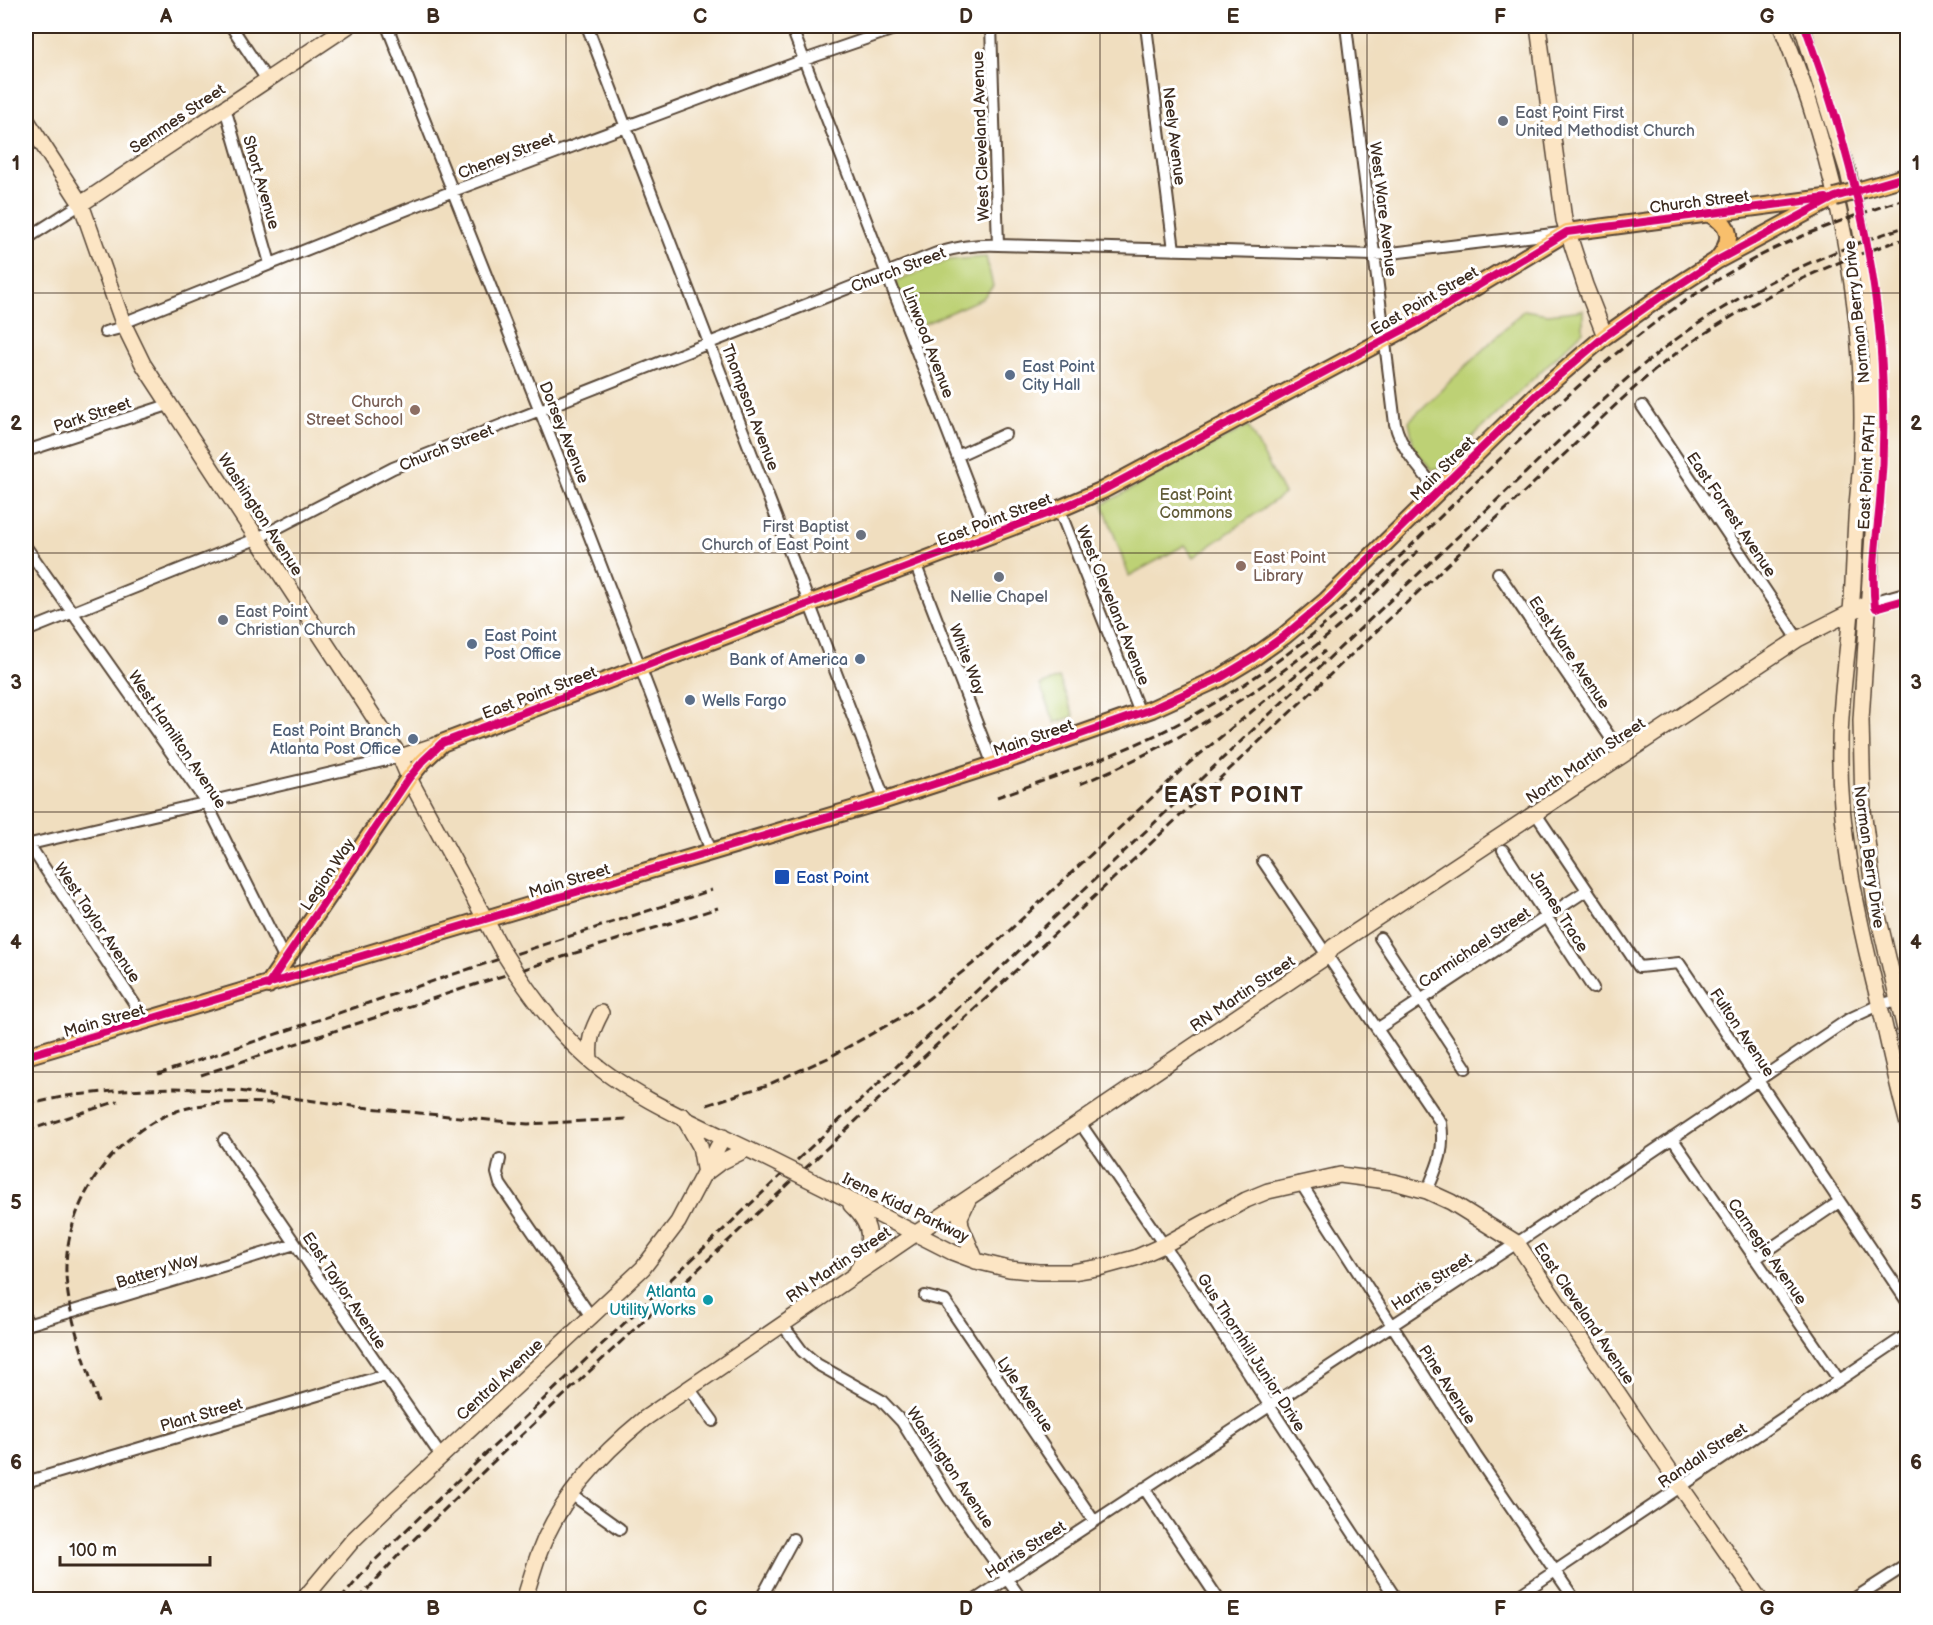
<svg xmlns="http://www.w3.org/2000/svg" width="1933" height="1625" viewBox="0 0 1933 1625" font-family="'Balsamiq Sans',sans-serif">
<style>
.green{fill:#bdd174;stroke:#7c7e49;stroke-width:1.5}
.lines{fill:none;stroke-linecap:round;stroke-linejoin:round}
.street-casing{stroke:#564536;stroke-width:14}
.secondary-casing{stroke:#564536;stroke-width:18}
.primary-casing{stroke:#564536;stroke-width:20}
.street{stroke:#fff;stroke-width:10}
.secondary{stroke:#fce5c4;stroke-width:15}
.primary{stroke:#f8bf6c;stroke-width:16}
.rail{stroke:#3b2a1e;stroke-width:3;stroke-dasharray:9 4.5;stroke-linecap:butt}
.secondary-bridge-casing{stroke:#564536;stroke-width:18;stroke-linecap:butt}
.primary-bridge-casing{stroke:#564536;stroke-width:20;stroke-linecap:butt}
.secondary-bridge{stroke:#fce5c4;stroke-width:15}
.primary-bridge{stroke:#f8bf6c;stroke-width:16}
.cycleway-casing{stroke:#fff;stroke-width:11}
.cycleway{stroke:#d6006c;stroke-width:8}
.grid{fill:none;stroke:#3b2a1e;stroke-width:1.5;stroke-opacity:0.55}
.worship-dot{fill:#6b7280;stroke:#fff;stroke-width:2}
.service-dot{fill:#5c6f8a;stroke:#fff;stroke-width:2}
.education-dot{fill:#8d6e63;stroke:#fff;stroke-width:2}
.transit-dot{fill:#1a4fb4;stroke:#fff;stroke-width:2}
.culture-dot{fill:#0f9aa8;stroke:#fff;stroke-width:2}
.labels{text-anchor:middle;stroke-width:6;stroke-linejoin:round;paint-order:stroke}
.worship-label{font-size:16px;fill:#5b616d;stroke:#fff;text-anchor:start}
.street-label{font-size:16px;fill:#3b2a1e;stroke:#fff}
.service-label{font-size:16px;fill:#4e5e75;stroke:#fff;text-anchor:start}
.education-label{font-size:16px;fill:#785e54;stroke:#fff;text-anchor:end}
.park-label{font-size:16px;fill:#625c38;stroke:#fff}
.transit-label{font-size:16px;fill:#164399;stroke:#fff;text-anchor:start}
.culture-label{font-size:16px;fill:#0d838f;stroke:#fff;text-anchor:end}
.district-label{font-size:22px;font-weight:bold;letter-spacing:1.5px;fill:#3b2a1e;stroke:#fff}
.neatline{fill:none;stroke:#3b2a1e;stroke-width:2}
.grid-label{font-size:20px;text-anchor:middle;font-weight:bold;fill:#3b2a1e}
</style>
<rect width="100%" height="100%" fill="#fff"/>
<filter id="ink" filterUnits="userSpaceOnUse"><feTurbulence type="fractalNoise" baseFrequency=".0167" numOctaves="2"/><feDisplacementMap in="SourceGraphic" scale="12" xChannelSelector="R" yChannelSelector="G"/><feConvolveMatrix kernelMatrix="1 2 1 2 8 2 1 2 1" color-interpolation-filters="sRGB"/></filter>
<filter id="wash" filterUnits="userSpaceOnUse"><feTurbulence type="fractalNoise" baseFrequency=".008" numOctaves="4" result="noise"/><feDisplacementMap in="SourceGraphic" scale="24" xChannelSelector="R" yChannelSelector="G"/><feGaussianBlur stdDeviation="1.35" result="paint"/><feColorMatrix in="noise" values="0 0 0 0 0 0 0 0 0 0 0 0 0 0 0 0 0 1.4 0 .05"/><feComposite in="paint" operator="in"/></filter>
<g filter="url(#wash)">
<rect width="100%" height="100%" fill="#f0debf"/>
<!-- green -->
<path class="green" d="M986,257L993,286L983,298L917,327L905,311L895,282L949,260Z
M1524,310L1548,314L1583,310V331L1439,469H1431L1414,448L1409,421Z
M1248,426L1284,494L1194,557L1185,545L1129,576L1103,504Z
M1059,678L1074,716L1055,723L1040,685Z"/>
</g>
<g filter="url(#ink)">
<g class="lines">
<defs>
<path id="street" d="M231,26L267,80
M387,26L583,519L711,851
M587,26L885,800
M791,26L988,536
M991,26L998,245
M1146,26L1174,250
M1346,26L1395,424C1402,451 1421,470 1438,491
M225,108L270,263
M26,239L81,204
M123,323L453,191L804,60L903,26
M105,332L125,327
M1642,406L1798,639
M26,451L168,405
M957,456L1005,434
M1059,509L1140,713
M26,547L206,802L285,960
M915,563L993,765
M1498,573L1623,756
M1869,603L1908,592
M26,631L256,539L393,468L937,253C958,247 977,244 998,245L1374,255L1561,233
M1536,814L1639,967L1679,963L1908,1303
M26,840L146,1021
M26,845L400,757
M1503,850L1593,988
M1263,861L1441,1123C1445,1152 1438,1165 1427,1191
M1380,938L1466,1068
M1377,1029L1587,890
M1080,1123L1164,1245L1397,1600
M1672,1138L1839,1380
M224,1140L441,1456
M500,1159L497,1173L500,1184L592,1318
M1300,1182L1476,1456L1575,1600
M1755,1259L1839,1202
M925,1296L945,1301L1094,1521
M26,1319L27,1325L295,1244
M782,1324L802,1351L817,1364L881,1400L902,1422L949,1498L1022,1600
M689,1388L713,1421
M26,1482L385,1375
M1144,1488L1219,1600
M571,1494L620,1529
M760,1600L793,1539
M975,1600L1517,1243L1849,1019L1879,1005L1908,997
M1512,1600L1908,1334
M1852,1600L1908,1564"/>
<path id="secondary" d="M1538,26L1564,220L1585,285L1605,336
M1781,26C1836,160 1868,312 1861,458C1860,479 1857,499 1856,520C1854,550 1854,580 1851,610C1848,654 1840,699 1840,744C1838,824 1855,904 1874,982C1886,1029 1895,1077 1908,1124
M1802,26L1848,172L1861,232L1876,344L1877,472L1861,720L1863,810L1875,903L1908,1042
M26,119L81,204L123,323L143,364L400,757L409,778L503,952
M81,204L348,26
M400,757L442,743
M517,974C536,1002 557,1030 582,1053C627,1096 705,1128 762,1156
M590,1059C588,1041 592,1030 601,1013
M683,1116L700,1146L705,1174
M707,1172L719,1163L747,1149
M828,1189L952,1252L976,1261L1009,1269L1038,1272H1072L1102,1267L1135,1258L1164,1245L1246,1200L1268,1191L1340,1175L1394,1182L1427,1191L1451,1202L1517,1243L1681,1487L1760,1600
M969,1198L960,1217L961,1226L976,1261
M851,1205C876,1228 871,1243 857,1271
M303,1600L353,1540L388,1506L643,1268L678,1222L723,1137
M524,1600C529,1585 533,1570 538,1556C558,1500 599,1456 644,1419L915,1234L1327,956L1333,947L1798,639L1869,603"/>
<path id="primary" d="M1864,189L1908,176
M1708,213C1732,225 1734,240 1717,260
M268,985L409,778L423,761L442,743L1059,509L1103,490L1414,324L1567,232L1825,198
M26,1056L885,800L993,765L1152,709L1220,678L1253,658L1284,636L1326,601L1536,395L1605,336L1663,295L1716,261L1835,197"/>
</defs>
<!-- street casing -->
<use href="#street" class="street-casing"/>
<!-- secondary casing -->
<use href="#secondary" class="secondary-casing"/>
<!-- primary casing -->
<use href="#primary" class="primary-casing"/>
<!-- street -->
<use href="#street" class="street"/>
<!-- secondary -->
<use href="#secondary" class="secondary"/>
<!-- primary -->
<use href="#primary" class="primary"/>
<!-- rail -->
<path class="rail" d="M1080,784C1172,746 1261,693 1337,628C1366,603 1393,576 1420,549
M997,797C1052,778 1106,759 1158,734C1233,697 1301,647 1363,592C1410,547 1456,501 1503,456C1580,383 1657,311 1752,260C1801,234 1855,215 1908,198
M158,1074L472,968L712,890
M201,1075L477,984L718,908
M26,1105L66,1096L123,1090L175,1088L238,1091L360,1107L528,1124L626,1119
M707,1105L767,1085L828,1058L900,1018L928,999L980,958L1188,764L1325,651
M26,1131L118,1101
M98,1403C86,1361 68,1318 66,1274C64,1206 112,1134 177,1111C208,1101 241,1102 273,1103
M340,1600L369,1566L456,1482L1468,527C1535,466 1598,398 1671,343C1742,290 1823,253 1908,226
M358,1600L403,1550L490,1465L1569,450C1604,416 1639,381 1678,352C1746,303 1827,262 1908,238"/>
<defs>
<path id="secondary-bridge" d="M503,952L517,974
M762,1156L828,1189"/>
<path id="primary-bridge" d="M1835,197L1864,189"/>
</defs>
<!-- secondary-bridge casing -->
<use href="#secondary-bridge" class="secondary-bridge-casing"/>
<!-- primary-bridge casing -->
<use href="#primary-bridge" class="primary-bridge-casing"/>
<!-- secondary-bridge -->
<use href="#secondary-bridge" class="secondary-bridge"/>
<!-- primary-bridge -->
<use href="#primary-bridge" class="primary-bridge"/>
<defs>
<path id="cycleway" d="M1805,26C1849,146 1882,273 1883,402C1884,435 1883,469 1880,502C1877,536 1871,572 1875,606L1876,608L1908,599
M268,985L409,778L423,761L442,743L1059,509L1103,490L1414,324L1567,232L1826,198
M26,1056L885,800L993,765L1152,709L1220,678L1253,658L1284,636L1326,601L1536,395L1605,336L1663,295L1716,261L1835,197L1908,176"/>
</defs>
<!-- cycleway casing -->
<use href="#cycleway" class="cycleway-casing"/>
<!-- cycleway -->
<use href="#cycleway" class="cycleway"/>
</g>
</g>
<!-- grid -->
<path class="grid" d="M300,26V1600M566,26V1600M833,26V1600M1100,26V1600M1367,26V1600M1633,26V1600M26,293H1908M26,553H1908M26,812H1908M26,1072H1908M26,1332H1908"/>
<!-- markers -->
<g class="worship-dot">
<circle cx="1503" cy="121" r="6"/>
<circle cx="861" cy="535" r="6"/>
<circle cx="999" cy="577" r="6"/>
<circle cx="223" cy="620" r="6"/>
</g>
<g class="service-dot">
<circle cx="1010" cy="375" r="6"/>
<circle cx="472" cy="644" r="6"/>
<circle cx="860" cy="659" r="6"/>
<circle cx="690" cy="700" r="6"/>
<circle cx="413" cy="739" r="6"/>
</g>
<g class="education-dot">
<circle cx="415" cy="410" r="6"/>
<circle cx="1241" cy="566" r="6"/>
</g>
<rect class="transit-dot" x="774" y="869" width="16" height="16" rx="3"/>
<circle class="culture-dot" cx="708" cy="1300" r="6"/>
<g class="labels">
<!-- worship labels -->
<g class="worship-label">
<text x="1515" y="118">East Point First<tspan x="1515" dy="18">United Methodist Church</tspan></text>
<text x="849" y="532" text-anchor="end">First Baptist<tspan x="849" dy="18">Church of East Point</tspan></text>
<text x="999" y="602" text-anchor="middle">Nellie Chapel</text>
<text x="235" y="617">East Point<tspan x="235" dy="18">Christian Church</tspan></text>
</g>
<!-- street labels -->
<g class="street-label">
<text transform="translate(177 118) rotate(-34)" y="6">Semmes Street</text>
<text transform="translate(980 136) rotate(-92)" y="6">West Cleveland Avenue</text>
<text transform="translate(1175 136) rotate(83)" y="6">Neely Avenue</text>
<text transform="translate(506 155) rotate(-21)" y="6">Cheney Street</text>
<text transform="translate(262 182) rotate(74)" y="6">Short Avenue</text>
<text transform="translate(1699 201) rotate(-7)" y="6">Church Street</text>
<text transform="translate(1384 209) rotate(83)" y="6">West Ware Avenue</text>
<text transform="translate(898 269) rotate(-21)" y="6">Church Street</text>
<text transform="translate(1424 300) rotate(-30)" y="6">East Point Street</text>
<text transform="translate(1856 312) rotate(-96)" y="6">Norman Berry Drive</text>
<text transform="translate(929 342) rotate(69)" y="6">Linwood Avenue</text>
<text transform="translate(751 407) rotate(69)" y="6">Thompson Avenue</text>
<text transform="translate(92 414) rotate(-18)" y="6">Park Street</text>
<text transform="translate(565 432) rotate(68)" y="6">Dorsey Avenue</text>
<text transform="translate(446 447) rotate(-22)" y="6">Church Street</text>
<text transform="translate(1442 468) rotate(-45)" y="6">Main Street</text>
<text transform="translate(1866 472) rotate(-87)" y="6">East Point PATH</text>
<text transform="translate(261 514) rotate(57)" y="6">Washington Avenue</text>
<text transform="translate(1732 514) rotate(56)" y="6">East Forrest Avenue</text>
<text transform="translate(994 519) rotate(-21)" y="6">East Point Street</text>
<text transform="translate(1114 605) rotate(68)" y="6">West Cleveland Avenue</text>
<text transform="translate(1570 652) rotate(56)" y="6">East Ware Avenue</text>
<text transform="translate(968 659) rotate(69)" y="6">White Way</text>
<text transform="translate(539 692) rotate(-21)" y="6">East Point Street</text>
<text transform="translate(1033 737) rotate(-19)" y="6">Main Street</text>
<text transform="translate(178 739) rotate(56)" y="6">West Hamilton Avenue</text>
<text transform="translate(1585 760) rotate(-34)" y="6">North Martin Street</text>
<text transform="translate(1870 857) rotate(82)" y="6">Norman Berry Drive</text>
<text transform="translate(327 874) rotate(-56)" y="6">Legion Way</text>
<text transform="translate(569 880) rotate(-17)" y="6">Main Street</text>
<text transform="translate(1560 911) rotate(57)" y="6">James Trace</text>
<text transform="translate(98 922) rotate(56)" y="6">West Taylor Avenue</text>
<text transform="translate(1474 947) rotate(-34)" y="6">Carmichael Street</text>
<text transform="translate(1242 993) rotate(-34)" y="6">RN Martin Street</text>
<text transform="translate(104 1020) rotate(-16)" y="6">Main Street</text>
<text transform="translate(1743 1032) rotate(56)" y="6">Fulton Avenue</text>
<text transform="translate(906 1207) rotate(26)" y="6">Irene Kidd Parkway</text>
<text transform="translate(1768 1251) rotate(55)" y="6">Carnegie Avenue</text>
<text transform="translate(838 1264) rotate(-34)" y="6">RN Martin Street</text>
<text transform="translate(157 1270) rotate(-17)" y="6">Battery Way</text>
<text transform="translate(1431 1281) rotate(-33)" y="6">Harris Street</text>
<text transform="translate(345 1290) rotate(56)" y="6">East Taylor Avenue</text>
<text transform="translate(1585 1313) rotate(56)" y="6">East Cleveland Avenue</text>
<text transform="translate(1252 1352) rotate(57)" y="6">Gus Thornhill Junior Drive</text>
<text transform="translate(499 1379) rotate(-43)" y="6">Central Avenue</text>
<text transform="translate(1448 1384) rotate(57)" y="6">Pine Avenue</text>
<text transform="translate(1026 1394) rotate(56)" y="6">Lyle Avenue</text>
<text transform="translate(201 1414) rotate(-16)" y="6">Plant Street</text>
<text transform="translate(1702 1455) rotate(-34)" y="6">Randall Street</text>
<text transform="translate(951 1467) rotate(56)" y="6">Washington Avenue</text>
<text transform="translate(1025 1549) rotate(-33)" y="6">Harris Street</text>
</g>
<!-- service labels -->
<g class="service-label">
<text x="1022" y="372">East Point<tspan x="1022" dy="18">City Hall</tspan></text>
<text x="484" y="641">East Point<tspan x="484" dy="18">Post Office</tspan></text>
<text x="848" y="665" text-anchor="end">Bank of America</text>
<text x="702" y="706">Wells Fargo</text>
<text x="401" y="736" text-anchor="end">East Point Branch<tspan x="401" dy="18">Atlanta Post Office</tspan></text>
</g>
<!-- education labels -->
<g class="education-label">
<text x="403" y="407">Church<tspan x="403" dy="18">Street School</tspan></text>
<text x="1253" y="563" text-anchor="start">East Point<tspan x="1253" dy="18">Library</tspan></text>
</g>
<!-- park labels -->
<g class="park-label">
<text x="1196" y="500">East Point<tspan x="1196" dy="18">Commons</tspan></text>
</g>
<!-- transit labels -->
<g class="transit-label">
<text x="796" y="883">East Point</text>
</g>
<!-- culture labels -->
<g class="culture-label">
<text x="696" y="1297">Atlanta<tspan x="696" dy="18">Utility Works</tspan></text>
</g>
<!-- district labels -->
<g class="district-label">
<text x="1234" y="802">EAST POINT</text>
</g>
</g>
<!-- margin -->
<rect width="1933" height="1625" fill="none" stroke="#fff" stroke-width="66"/>
<!-- scale -->
<path d="M60 1556v9h150v-9" fill="none" stroke="#3b2a1e" stroke-width="3"/>
<text x="69" y="1556" font-size="18" fill="#3b2a1e" stroke="#ffffff" stroke-width="4.5" paint-order="stroke">100 m</text>
<rect x="33" y="33" width="1867" height="1559" class="neatline"/>
<g class="grid-label">
<text x="166" y="23">A</text>
<text x="433" y="23">B</text>
<text x="700" y="23">C</text>
<text x="966" y="23">D</text>
<text x="1233" y="23">E</text>
<text x="1500" y="23">F</text>
<text x="1767" y="23">G</text>
<text x="16" y="170">1</text>
<text x="1916" y="170">1</text>
<text x="16" y="430">2</text>
<text x="1916" y="430">2</text>
<text x="16" y="689">3</text>
<text x="1916" y="689">3</text>
<text x="16" y="949">4</text>
<text x="1916" y="949">4</text>
<text x="16" y="1209">5</text>
<text x="1916" y="1209">5</text>
<text x="16" y="1469">6</text>
<text x="1916" y="1469">6</text>
<text x="166" y="1615">A</text>
<text x="433" y="1615">B</text>
<text x="700" y="1615">C</text>
<text x="966" y="1615">D</text>
<text x="1233" y="1615">E</text>
<text x="1500" y="1615">F</text>
<text x="1767" y="1615">G</text>
</g>
</svg>
